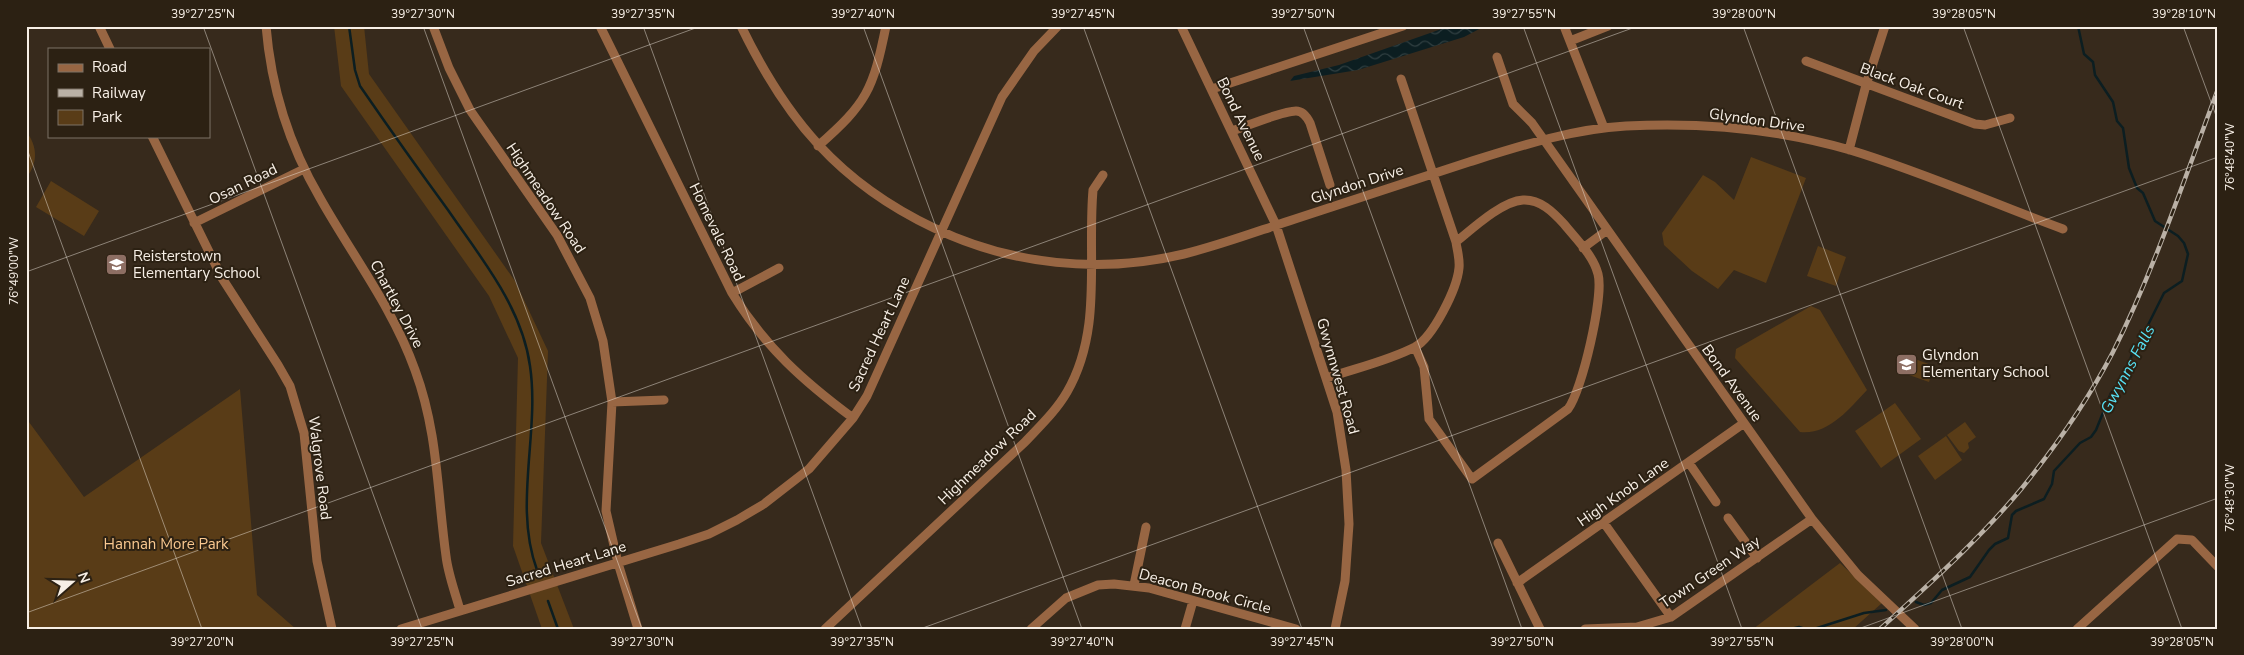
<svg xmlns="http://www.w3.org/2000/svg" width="2244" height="655" viewBox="0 0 2244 655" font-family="'Nunito Sans',sans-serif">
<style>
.park{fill:#593c17}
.water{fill:url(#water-waves)}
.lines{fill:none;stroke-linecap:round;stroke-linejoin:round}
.stream{stroke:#0c1e21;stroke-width:2.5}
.minor{stroke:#986643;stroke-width:9}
.rail-casing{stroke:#bab1a6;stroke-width:4.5}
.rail{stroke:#2c2113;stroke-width:2.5;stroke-dasharray:8;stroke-linecap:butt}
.ticks{fill:none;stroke:#f7efe6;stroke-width:1;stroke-opacity:0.45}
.labels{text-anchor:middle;stroke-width:4;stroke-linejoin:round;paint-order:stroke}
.street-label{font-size:15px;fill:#f7efe6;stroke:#2c2113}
.poi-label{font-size:15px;fill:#f7efe6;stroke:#2c2113;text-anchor:start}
.park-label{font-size:15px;fill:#f9c890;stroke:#2c2113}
.water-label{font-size:16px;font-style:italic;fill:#57e2f6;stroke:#2c2113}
.neatline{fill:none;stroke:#f7efe6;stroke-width:2}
.ticks-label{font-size:12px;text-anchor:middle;fill:#f7efe6}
</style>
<defs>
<pattern id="water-waves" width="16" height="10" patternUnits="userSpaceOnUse" patternTransform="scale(1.25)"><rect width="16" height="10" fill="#0c1e21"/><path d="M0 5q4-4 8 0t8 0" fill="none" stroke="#303f41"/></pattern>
</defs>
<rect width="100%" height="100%" fill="#372a1c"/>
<!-- park -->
<path class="park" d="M334,26H364L369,74L515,281L548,351L541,543L574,629H542L513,546L518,358L489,296L341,86Z
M26,131C38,147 38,163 26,178Z
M1751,157L1806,178L1766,283L1734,270L1718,289L1692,271L1664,245L1662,233L1703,175L1715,182L1734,200Z
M51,181L99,211L84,236L36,207Z
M1818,246L1846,257L1836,286L1807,276Z
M1811,306L1820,310L1867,390C1849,409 1829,435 1800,432L1735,358L1736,349Z
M1915,359L1934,366L1929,382L1909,375Z
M240,389L257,595L296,629H26V418L84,497Z
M1895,403L1921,439L1881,468L1855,431Z
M1965,422L1976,437L1968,443L1969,448L1964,453L1959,451L1947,435Z
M1946,436L1962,460L1935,480L1918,456Z
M1840,563L1882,603L1853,629H1753Z"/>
<!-- water -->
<path class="water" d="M1450,26L1483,27L1464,37L1358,70L1290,81L1294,76L1339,65Z"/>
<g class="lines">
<!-- stream -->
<path class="stream" d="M349,26L355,70L360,86C389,128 418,169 448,210C481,258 522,307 530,366C540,433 513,505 537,570
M548,601L558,629
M1916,602L1924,605L1931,603L1942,590L1970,577L1989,550L1995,544L2008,538L2012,515L2016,511L2044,499L2052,484L2054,471L2080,443L2091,437L2096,430L2111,393L2126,379L2132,353L2142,344L2147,327L2164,293L2182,281L2188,254L2184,243L2178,236L2155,221L2143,193L2137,188L2129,168L2123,128L2117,121L2113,102L2095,75L2093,62L2084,54L2078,26
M1791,629L1799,627L1805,629
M1814,629L1864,613L1886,610"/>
<!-- minor -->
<path class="minor" d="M99,26L110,49
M266,26C271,87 289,145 320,198C352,255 393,308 415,370C438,432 437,491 446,556C448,574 455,592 460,610
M433,26L449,68L470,110L557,235L590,298L603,341L612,402L606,511L618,563L638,629
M600,26L732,293C765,347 803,381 853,418
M741,26C786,119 839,183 934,228C1011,265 1100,274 1184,254C1221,245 1258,231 1295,219C1353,200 1411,181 1469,162C1520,146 1572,129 1626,126C1701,122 1778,129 1850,150C1923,172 1992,203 2063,229
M1181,26L1276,225L1337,412L1346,470L1349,524L1345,581L1335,629
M1564,26L1604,128
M1570,41L1608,26
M1497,57L1513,104L1532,123L1812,519L1858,575L1915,629
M1806,61L1975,124L1985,125L2010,118
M1212,89L1403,26
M1232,131C1247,126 1282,111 1296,111C1303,111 1307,117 1310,123L1330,185
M152,136L222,278L278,365L290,386L304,433L317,561L332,629
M818,146C867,103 873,90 886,26
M1849,150L1866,85L1885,26
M194,223L304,169
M1583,248L1606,231
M732,293L779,268
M1415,347L1424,367L1429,419L1472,479L1568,409C1582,391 1604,296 1598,274C1593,255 1576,239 1564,224C1553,212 1540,199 1523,200C1502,201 1472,229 1456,242
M1327,378C1356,368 1388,361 1415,347C1433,337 1457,289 1459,268C1460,259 1457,250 1456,242L1401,79
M612,402L664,400
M1689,463L1716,502
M1728,518L1757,558
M1604,523L1671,617
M1498,543L1540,629
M1517,583L1744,423
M1134,585L1146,527
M401,629L679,544L709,534L737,520L764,504L809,469L853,418L867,396L1002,97L1034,51L1058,26
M825,629L1025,442C1040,426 1056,411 1067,392C1103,330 1087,258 1093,190L1103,175
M1031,629L1066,598L1098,585L1114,584L1149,588L1296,629
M1185,629L1193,601
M1585,629L1637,627L1671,617L1812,519
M2077,629L2177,539L2192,540L2218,567"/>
<defs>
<path id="rail" d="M1880,629C1929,584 1980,539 2022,488C2056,446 2088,400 2113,352C2155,268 2185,177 2218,89"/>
</defs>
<!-- rail casing -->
<use href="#rail" class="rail-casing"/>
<!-- rail -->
<use href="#rail" class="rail"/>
</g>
<!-- ticks -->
<path class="ticks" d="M203,26L422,629M423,26L642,629M643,26L862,629M863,26L1082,629M1083,26L1302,629M1303,26L1522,629M1523,26L1742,629M1743,26L1962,629M1963,26L2182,629M2183,26L2218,121M26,146L202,629M26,272L701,26M26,613L1638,26M920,629L2218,157M1858,629L2218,498"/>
<!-- icons -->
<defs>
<symbol id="school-square" viewBox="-11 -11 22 22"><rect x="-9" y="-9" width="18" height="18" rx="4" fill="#8d6e63" stroke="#2c2113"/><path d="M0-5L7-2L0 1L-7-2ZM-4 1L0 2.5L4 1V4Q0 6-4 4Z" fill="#fff"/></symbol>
</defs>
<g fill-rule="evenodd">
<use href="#school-square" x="104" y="252" width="25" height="25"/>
<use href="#school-square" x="1894" y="352" width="25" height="25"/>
</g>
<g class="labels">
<!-- street labels -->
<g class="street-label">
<text transform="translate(1912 86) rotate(20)" y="5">Black Oak Court</text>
<text transform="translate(1241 119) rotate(64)" y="5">Bond Avenue</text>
<text transform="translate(1757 120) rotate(8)" y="5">Glyndon Drive</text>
<text transform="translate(243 184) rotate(-26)" y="5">Osan Road</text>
<text transform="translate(1357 184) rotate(-18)" y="5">Glyndon Drive</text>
<text transform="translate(546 198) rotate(56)" y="5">Highmeadow Road</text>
<text transform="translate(717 232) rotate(64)" y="5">Homevale Road</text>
<text transform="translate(397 304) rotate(62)" y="5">Chartley Drive</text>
<text transform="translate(879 334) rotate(-65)" y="5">Sacred Heart Lane</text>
<text transform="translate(1338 376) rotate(74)" y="5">Gwynnwest Road</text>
<text transform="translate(1732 383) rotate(54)" y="5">Bond Avenue</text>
<text transform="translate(987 457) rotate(-44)" y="5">Highmeadow Road</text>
<text transform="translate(320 468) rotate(83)" y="5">Walgrove Road</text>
<text transform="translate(1623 492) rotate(-35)" y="5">High Knob Lane</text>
<text transform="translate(566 564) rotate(-17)" y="5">Sacred Heart Lane</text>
<text transform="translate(1710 572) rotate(-34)" y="5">Town Green Way</text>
<text transform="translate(1205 591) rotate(15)" y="5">Deacon Brook Circle</text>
</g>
<!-- poi labels -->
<g class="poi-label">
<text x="133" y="261">Reisterstown<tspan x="133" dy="17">Elementary School</tspan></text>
<text x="1922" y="360">Glyndon<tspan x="1922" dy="17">Elementary School</tspan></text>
</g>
<!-- park labels -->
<g class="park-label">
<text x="166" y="549">Hannah More Park</text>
</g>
<!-- water labels -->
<g class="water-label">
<text transform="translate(2127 369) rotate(-62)" y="6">Gwynns Falls</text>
</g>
</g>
<!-- border -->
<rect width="2244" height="655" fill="none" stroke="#2c2113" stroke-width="55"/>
<!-- legend -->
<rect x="48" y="48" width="162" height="90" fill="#2c2113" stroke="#7d7367"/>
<rect x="58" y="64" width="25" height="8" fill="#986643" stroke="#7d7367"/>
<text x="92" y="72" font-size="15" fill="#f7efe6">Road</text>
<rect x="58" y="89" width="25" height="8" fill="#bab1a6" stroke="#7d7367"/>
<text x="92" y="98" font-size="15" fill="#f7efe6">Railway</text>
<rect x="58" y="110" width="25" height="15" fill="#593c17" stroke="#7d7367"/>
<text x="92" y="122" font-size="15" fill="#f7efe6">Park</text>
<!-- north arrow -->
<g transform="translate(72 582) rotate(70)" stroke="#2c2113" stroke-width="4" paint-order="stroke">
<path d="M0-4L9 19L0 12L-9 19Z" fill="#f7efe6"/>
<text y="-8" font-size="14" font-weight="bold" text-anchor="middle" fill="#f7efe6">N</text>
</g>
<rect x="28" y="28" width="2188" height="600" class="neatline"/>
<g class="ticks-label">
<text x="203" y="18">39°27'25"N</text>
<text x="423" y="18">39°27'30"N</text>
<text x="643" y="18">39°27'35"N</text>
<text x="863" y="18">39°27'40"N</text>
<text x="1083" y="18">39°27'45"N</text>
<text x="1303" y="18">39°27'50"N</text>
<text x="1524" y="18">39°27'55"N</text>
<text x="1744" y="18">39°28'00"N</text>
<text x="1964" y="18">39°28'05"N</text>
<text x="2184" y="18">39°28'10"N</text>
<text transform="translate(2230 157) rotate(-90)" y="4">76°48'40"W</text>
<text transform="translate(14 271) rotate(-90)" y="4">76°49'00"W</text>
<text transform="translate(2230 498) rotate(-90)" y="4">76°48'30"W</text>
<text x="202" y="646">39°27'20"N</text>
<text x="422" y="646">39°27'25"N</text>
<text x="642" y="646">39°27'30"N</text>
<text x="862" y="646">39°27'35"N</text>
<text x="1082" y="646">39°27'40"N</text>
<text x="1302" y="646">39°27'45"N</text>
<text x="1522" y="646">39°27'50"N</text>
<text x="1742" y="646">39°27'55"N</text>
<text x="1962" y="646">39°28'00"N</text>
<text x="2182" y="646">39°28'05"N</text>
</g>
</svg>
